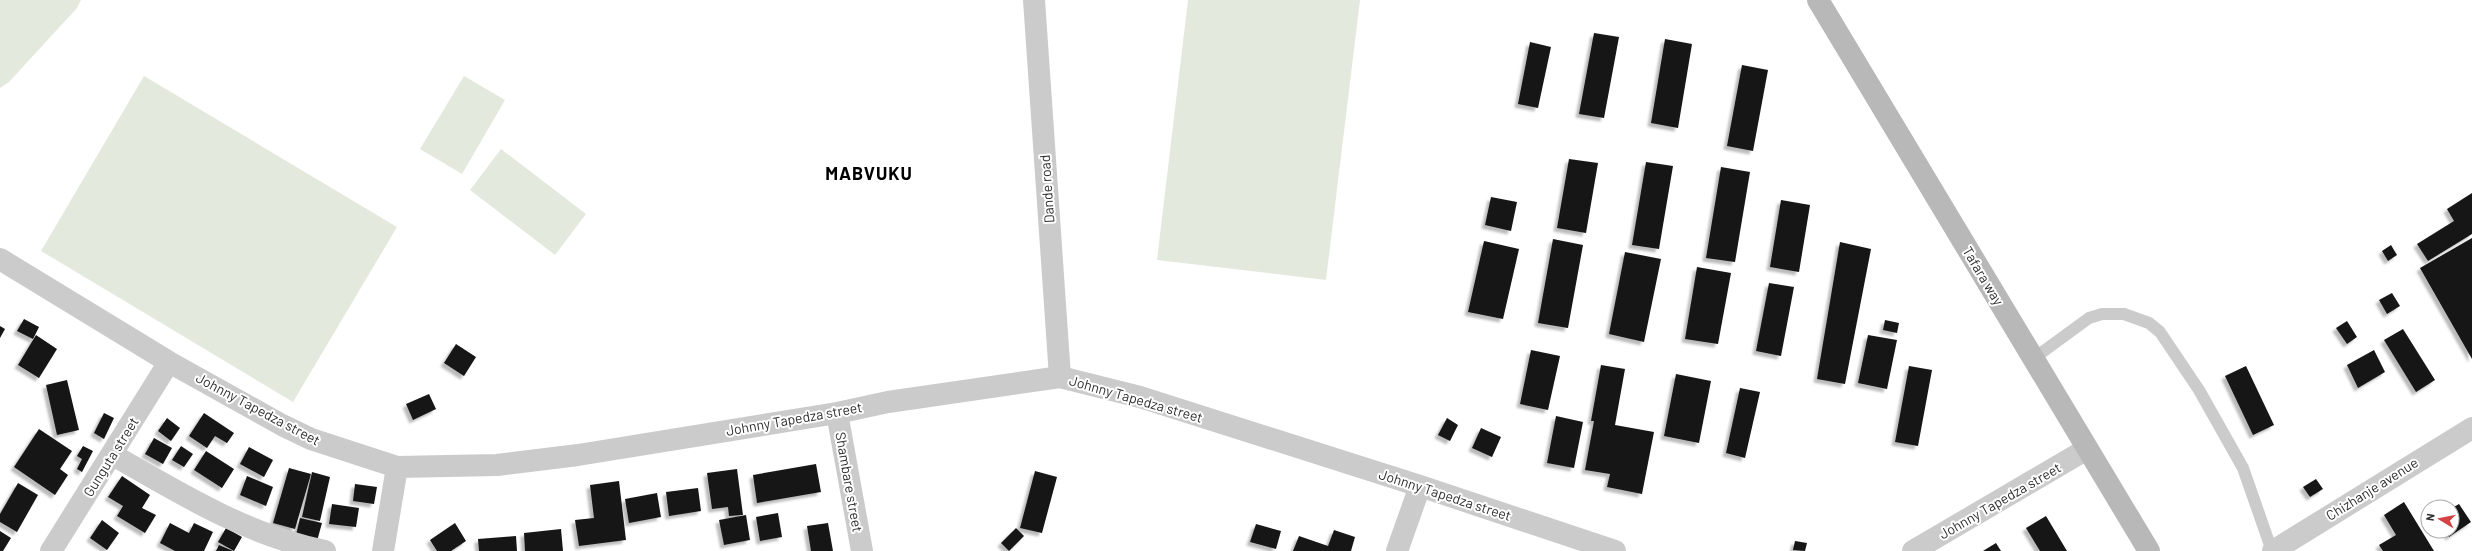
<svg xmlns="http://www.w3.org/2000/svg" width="2472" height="551" viewBox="0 0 2472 551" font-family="Barlow,sans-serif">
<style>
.green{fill:#e3eadd}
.building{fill:#151515;filter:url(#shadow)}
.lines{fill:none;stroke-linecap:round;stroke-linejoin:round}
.lane{stroke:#cbcbcb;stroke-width:12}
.street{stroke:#cbcbcb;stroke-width:22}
.secondary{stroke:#b8b8b8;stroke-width:22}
.labels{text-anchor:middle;stroke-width:4;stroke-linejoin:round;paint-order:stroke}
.street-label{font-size:14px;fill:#2e2e2e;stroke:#fff}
.district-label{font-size:18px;font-weight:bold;letter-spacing:1px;fill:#000;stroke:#fff}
</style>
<defs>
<filter id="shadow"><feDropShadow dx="-3.5" dy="3.5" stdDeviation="1" flood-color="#0004"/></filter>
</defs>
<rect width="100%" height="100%" fill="#fff"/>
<!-- green -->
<path class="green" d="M0,0H81L77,8L9,82L0,88Z
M1188,0H1360L1326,280L1157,260Z
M144,76L397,227L293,402L41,251Z
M464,76L505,100L462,174L420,149Z
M501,149L586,214L555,255L470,190Z"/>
<!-- building -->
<path class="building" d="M1594,33L1619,37L1604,118L1579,114Z
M1665,39L1692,44L1678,128L1651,123Z
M1530,42L1551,47L1538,108L1518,104Z
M1742,65L1768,70L1753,151L1727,146Z
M1569,159L1598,163L1586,233L1557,228Z
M1646,162L1673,166L1659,249L1632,245Z
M1721,167L1750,172L1735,262L1706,258Z
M2472,193V234L2428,261L2417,244L2454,221L2447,209Z
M1491,197L1517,202L1511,231L1485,225Z
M1781,200L1810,205L1799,272L1770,267Z
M2472,238V359L2420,268Z
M1553,239L1583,245L1568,328L1538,323Z
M1484,241L1519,249L1503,319L1468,312Z
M1840,242L1871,249L1845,384L1817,379Z
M2391,245L2397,255L2388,261L2382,251Z
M1625,252L1661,259L1644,342L1609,334Z
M1697,267L1731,273L1718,344L1685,339Z
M1769,283L1794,287L1781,356L1756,351Z
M2392,293L2400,306L2387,314L2379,300Z
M24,319L39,327L33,339L17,331Z
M1885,320L1899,323L1897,333L1883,330Z
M2347,321L2357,337L2347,344L2336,328Z
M0,326L5,329L0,338Z
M2403,329L2435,380L2416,392L2384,340Z
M36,335L57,349L39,378L18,365Z
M1868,335L1897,340L1887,389L1858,383Z
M456,344L476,357L464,376L444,363Z
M1531,350L1560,356L1548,410L1520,404Z
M2374,350L2385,372L2358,388L2347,365Z
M1601,365L1625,369L1615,425L1654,432L1642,494L1607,487L1610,474L1585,470L1594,421H1591Z
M1909,366L1932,370L1918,446L1895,442Z
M2246,366L2274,425L2253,435L2225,376Z
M1676,374L1711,381L1699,443L1664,436Z
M67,380L79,430L57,435L46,385Z
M1740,388L1760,392L1745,458L1726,453Z
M429,394L436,409L413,420L406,404Z
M104,413L114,418L104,439L94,433Z
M204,413L234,433L227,443L215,436L207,448L189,436Z
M1556,416L1583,422L1574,468L1547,463Z
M167,418L180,428L171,441L158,431Z
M1447,418L1458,425L1450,441L1438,435Z
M1481,428L1501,437L1492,457L1472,448Z
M39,429L72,451L60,469L68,475L55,495L14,467Z
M154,438L172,448L163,464L145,454Z
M83,446L93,451L82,472L77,469L82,459L77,456Z
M181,446L193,454L184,467L172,460Z
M249,447L273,460L264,477L240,464Z
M206,451L234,469L222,488L194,470Z
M816,464L821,492L757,503L753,475Z
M289,468L311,474L295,529L273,523Z
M737,469L743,515L729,516L728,507L712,509L707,473Z
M1035,471L1057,477L1042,533L1020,528Z
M312,472L330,477L320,521L302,517Z
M122,476L150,495L142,508L156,515L145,533L117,516L123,506L108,497Z
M247,476L273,487L266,506L240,495Z
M2316,479L2323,489L2310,497L2303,487Z
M619,481L626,540L579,546L575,520L594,518L590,485Z
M18,483L38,495L17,532L0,522V514Z
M355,484L377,487L374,504L353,501Z
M698,488L701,511L669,516L666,492Z
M657,493L661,517L629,523L625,499Z
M2404,502L2434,551H2383L2379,545L2396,535L2384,515Z
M332,504L359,508L356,527L329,524Z
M2459,504L2471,522L2449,537L2446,531H2452V508Z
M778,513L782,537L760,541L756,517Z
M746,515L750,540L724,545L719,520Z
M2046,516L2067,551H2040L2026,528Z
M300,518L322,523L317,541L296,535Z
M102,520L119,533L107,550L90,538Z
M170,523L189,533L194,523L213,532L204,551H175L160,543Z
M455,523L466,541L451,551H437L430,540Z
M828,523L833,551H811L807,526Z
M1256,524L1281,531L1276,549L1250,542Z
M226,528L242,537L234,551L218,542Z
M1016,528L1024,536L1009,551L1001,543Z
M561,529L563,551H525L524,533Z
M1334,530L1355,537L1351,551H1293L1299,536L1328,546Z
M0,531L11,538L3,551H0Z
M516,536L517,551H479L478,539Z
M1795,541L1807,543L1805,551L1793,550Z
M1996,543L2001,551H1983Z
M219,545L233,551H216Z"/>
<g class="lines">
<!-- lane -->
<path class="lane" d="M2033,359L2089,318L2102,314H2124L2149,323L2160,332L2199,390L2243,468L2272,551"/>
<!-- street -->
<path class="street" d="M1034,0L1060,377
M0,259L169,362L282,425L311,439L397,467L497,465L578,455L837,413L888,402L1060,377L1140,397L1420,486L1615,551
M837,413L862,551
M113,455C181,494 247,535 325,551
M51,551L169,362
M383,551L397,467
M1397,551L1420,486
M1913,551L2087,449
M2273,551L2472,428"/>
<!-- secondary -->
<path class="secondary" d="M1818,0L2149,551"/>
</g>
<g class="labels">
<!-- street labels -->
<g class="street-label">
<text transform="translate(1047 189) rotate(-94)" y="5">Dande road</text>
<text transform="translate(1983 276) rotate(59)" y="5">Tafara way</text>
<text transform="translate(1136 399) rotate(16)" y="5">Johnny Tapedza street</text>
<text transform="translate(258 409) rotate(28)" y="5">Johnny Tapedza street</text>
<text transform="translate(794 419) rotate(-10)" y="5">Johnny Tapedza street</text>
<text transform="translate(111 457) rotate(-58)" y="5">Gunguta street</text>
<text transform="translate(849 482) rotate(80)" y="5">Shambare street</text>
<text transform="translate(2372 489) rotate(-32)" y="5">Chizhanje avenue</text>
<text transform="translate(1445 495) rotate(18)" y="5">Johnny Tapedza street</text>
<text transform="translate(2000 501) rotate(-30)" y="5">Johnny Tapedza street</text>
</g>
<!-- district labels -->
<g class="district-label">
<text x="869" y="180">MABVUKU</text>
</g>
</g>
<!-- north arrow -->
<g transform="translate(2440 519) rotate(280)"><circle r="19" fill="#ffffff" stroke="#ababab"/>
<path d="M0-3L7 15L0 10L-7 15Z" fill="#d34245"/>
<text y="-6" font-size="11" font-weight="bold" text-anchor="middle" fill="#2e2e2e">N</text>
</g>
</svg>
